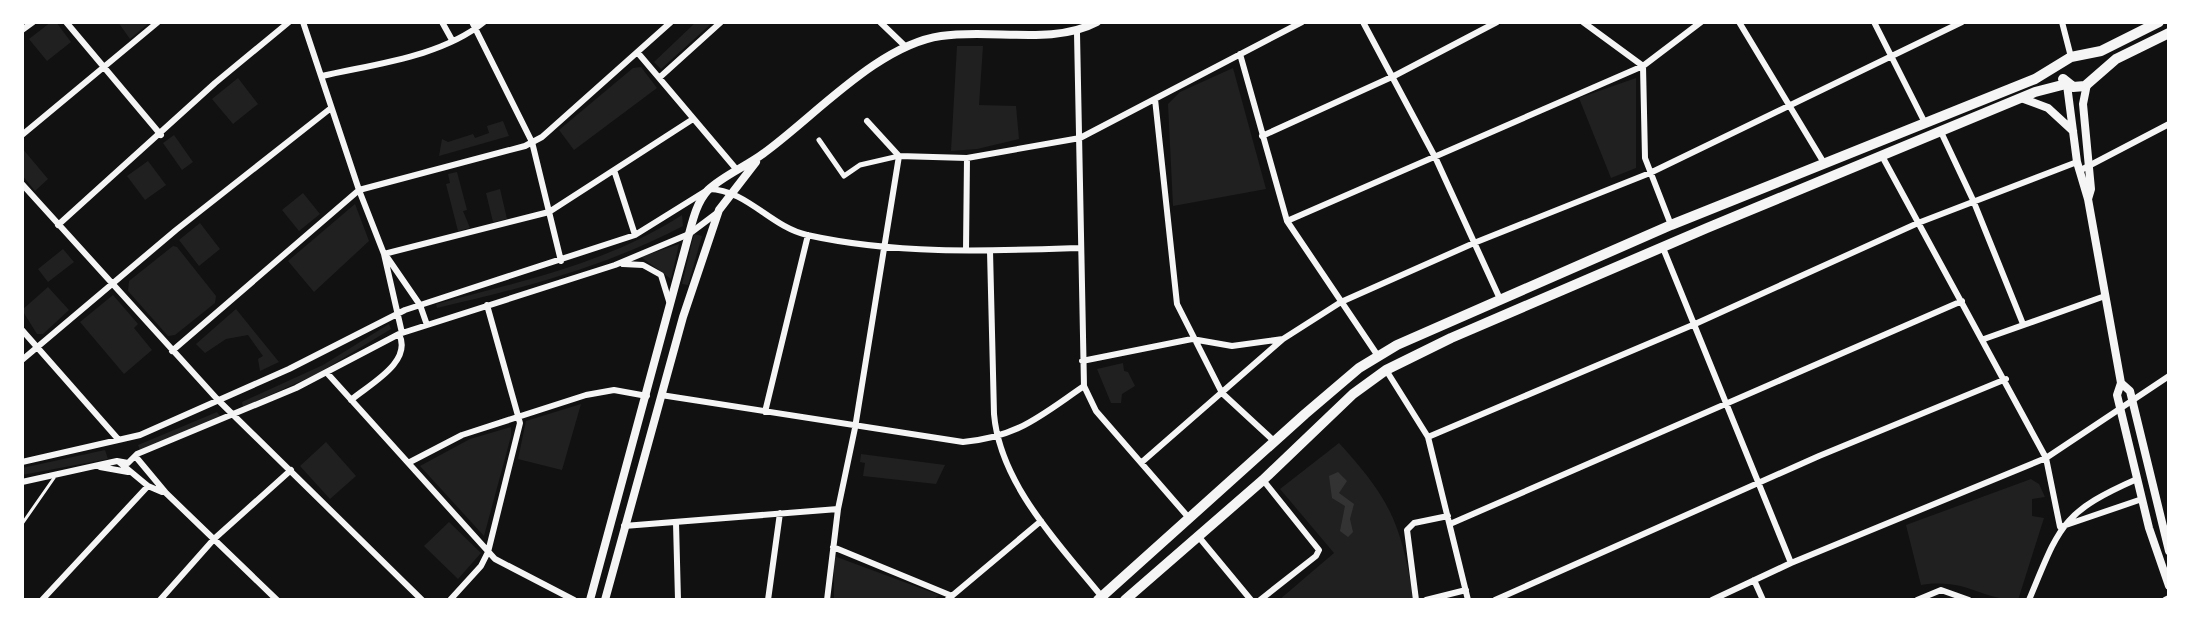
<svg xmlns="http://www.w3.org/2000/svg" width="2191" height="622" viewBox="0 0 2191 622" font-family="Cabin,sans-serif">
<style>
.green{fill:#202020}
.water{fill:#333}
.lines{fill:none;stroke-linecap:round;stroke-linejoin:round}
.service{stroke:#f5f5f5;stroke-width:3}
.pedestrian{stroke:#f5f5f5;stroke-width:5}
.minor{stroke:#f5f5f5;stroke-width:6}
.tertiary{stroke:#f5f5f5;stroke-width:8}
.primary{stroke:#f5f5f5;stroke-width:10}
</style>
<rect width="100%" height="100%" fill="#111"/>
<!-- green -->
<path class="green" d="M51,22H56L71,42L47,61L29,39Z
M118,22H148L149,23L130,39Z
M696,22H713L661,69L654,62Z
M957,46H983L979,105L1016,106L1019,139L977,149L951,151Z
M641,67L657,88L574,150L559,130L633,68Z
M1233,68L1266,189L1173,206L1168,104L1180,92Z
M238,78L258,104L233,124L212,99Z
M1636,78V168L1611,178L1579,98Z
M503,121L509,136L439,156L442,139L448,142L473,134L475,138L489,133L487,126Z
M174,135L193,162L182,170L163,143Z
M22,148L48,179L35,191L22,175Z
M148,161L166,185L145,200L127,176Z
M457,172L467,210L463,211L470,228L458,231L446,184L450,183L448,174Z
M500,189L507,219L493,222L486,193Z
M303,193L320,214L299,231L282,210Z
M355,204L369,241L314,292L288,261Z
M682,215L683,226C605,267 523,288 437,308L436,304C522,281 606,264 682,215Z
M200,223L220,249L199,266L179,240Z
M694,234L702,236L688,285L682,284Z
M679,244L671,279L641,257Z
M173,246L177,247L216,296L215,303L175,335L168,336L128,291L129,281Z
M63,249L74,262L48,282L38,269Z
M48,287L69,310L43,334H37L22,310Z
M113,295L138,324L134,328L152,350L124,374L80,322Z
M236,309L279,362L260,371L258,359L263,356L248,335L226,339L205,353L196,344Z
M389,324L391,329L317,374L243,407L242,402L323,365Z
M1123,363L1124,371L1128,372L1135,386L1122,394L1121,403H1111L1097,369Z
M581,404L562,470L518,459L526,421Z
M217,412L220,416L140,450L138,445Z
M511,427V436L484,536L420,466L470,439Z
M326,442L356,476L330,499L300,466Z
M1339,443C1392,501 1400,523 1414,599L1279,600L1334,553L1280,489Z
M105,450L108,459L22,475V468Z
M861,454L945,465L936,484L863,476L865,463L860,462Z
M2031,479L2039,484L2045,497L2032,499V516L2044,518L2018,600C1980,600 1968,578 1921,585L1906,525Z
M449,522L481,553L458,579L424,546Z
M834,556L939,595L933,600H834Z"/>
<!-- water -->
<path class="water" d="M1338,472L1347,481L1339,493L1354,504L1350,519L1353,532L1348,537L1340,531L1345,506L1332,498L1329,476Z"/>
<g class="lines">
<!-- service -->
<path class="service" d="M22,524L54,478"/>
<!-- pedestrian -->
<path class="pedestrian" d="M819,140L844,176L860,165L899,156"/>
<!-- minor -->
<path class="minor" d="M66,22L161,135
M303,22L359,190L384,254L402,333
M442,22L452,40
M472,22L532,142L561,261
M880,22L906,47
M1363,22L1436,159L1500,299
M1583,22L1643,66L1645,158L1671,225
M1739,22L1824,163
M1874,22L1925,123
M2062,22L2071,57
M22,30L33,22
M1077,33L1084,386L1096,411L1189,518
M638,53L737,170
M1240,54L1287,221L1378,356
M322,76C374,64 441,57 484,22
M659,78L721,22
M1155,99L1177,304L1222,393L1274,441
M867,121L899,156L967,158L1080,138L1302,22
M1941,132L1973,200L2023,324
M22,135L158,22
M1262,136L1394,76L1497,22
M1882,156L2046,458L2060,527
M614,170L635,235
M2079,171L2169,124
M22,184L218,400L422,600
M1287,221L1643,66L1701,22
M58,225L215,83L289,22
M1663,248L1791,563
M966,250L967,158
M990,251L994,414C1000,484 1059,544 1102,597
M384,254L549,212L693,119
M387,257L420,305L427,325
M623,264L643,265L661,275L669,301
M22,330L118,439
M1984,339L2105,296
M172,351L359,190L525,146L542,137L671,22
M22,360L176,230L331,108
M1082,361L1192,339L1232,346L1283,339
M1386,370L1428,437L1468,600
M327,373L495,559L574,600
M661,395L963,442C1018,437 1040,416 1084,386
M351,400C370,384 413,362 399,334
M765,412L808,235
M1428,437L1695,324L1918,223L2077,162
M136,457L166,493L277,600
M22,462L140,435L289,369L405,310L635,235L709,189C747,190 771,227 807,235C897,255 990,251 1081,248
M119,462L148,486L162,492
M410,462L462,435L586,395L614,390L647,396
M1142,462L1283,339L1341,302L1474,243L1650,173L1962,22
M100,467L128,472
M22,482L117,461L128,463L137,454L296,388L399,334L615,265L689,234L717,213
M676,523L678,600
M1450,524L1962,301
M624,526L838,509
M2063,526L2142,499
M1198,536L1251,600
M833,547L952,596
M1754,580L1763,600
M42,600L148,486
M160,600L214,539L291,470
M450,600L481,566L488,552L520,423L487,305
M768,600L780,513
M827,600L838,509L855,428L899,156
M947,600L1041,521
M1260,600L1316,556L1319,550L1263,480
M1416,600L1407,530L1414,523L1448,516
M1426,600L1466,590
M1495,600L1819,456L2006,379
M1712,600L1791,563L2046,458L2169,376
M1917,600L1941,590L1969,600
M2029,600C2060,526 2060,513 2137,479
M2165,600L2169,598"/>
<!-- tertiary -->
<path class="tertiary" d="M2087,84L2083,104L2091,189L2088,199
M2067,85L2077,162L2088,199L2121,383L2117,395L2149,528L2169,586
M2021,98L2048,108L2073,131
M2121,383L2130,391L2169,551
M590,600L689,234C693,219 697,202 708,190C724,175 747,166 764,153C815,116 878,45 941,36C991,28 1052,46 1097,22
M605,600L683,317L719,210L756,162"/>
<!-- primary -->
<path class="primary" d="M2063,79L2073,87L2085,86L2116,59L2169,33
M1098,600L1305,414L1359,368L1397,345L1671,225L2035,79L2071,57L2101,51L2159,22
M1125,600L1263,480L1353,394L1386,370L1451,338L1707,228L2035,92L2066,84"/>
</g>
<!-- border -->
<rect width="2191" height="622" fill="none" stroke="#ffffff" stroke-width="48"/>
</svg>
